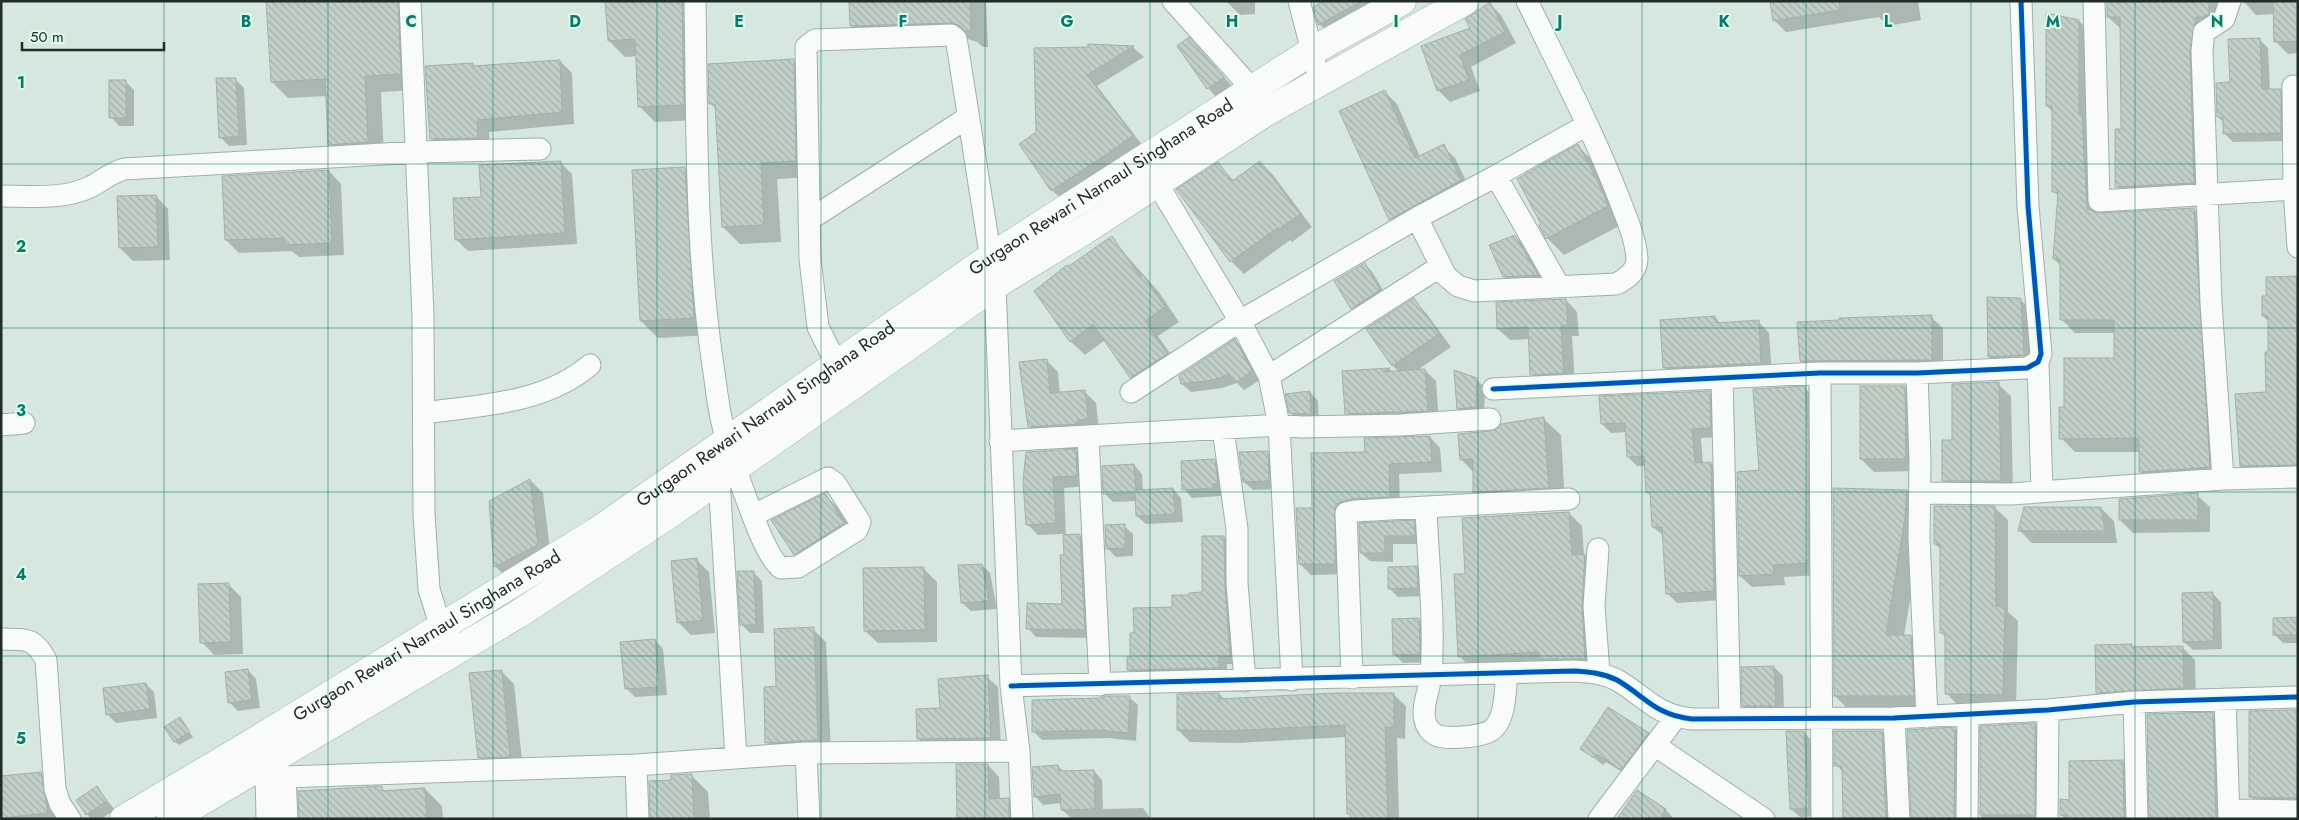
<svg xmlns="http://www.w3.org/2000/svg" width="2299" height="820" viewBox="0 0 2299 820" font-family="Jost,sans-serif">
<style>
.shadow{fill:#0003}
.building{fill:url(#building-back-hatch);stroke:#a2b1a9}
.lines{fill:none;stroke-linecap:round;stroke-linejoin:round}
.minor-casing{stroke:#a1afa8;stroke-width:23}
.highway-casing{stroke:#a1afa8;stroke-width:29}
.minor{stroke:#f9fbfa;stroke-width:21}
.highway{stroke:#f9fbfa;stroke-width:28}
.cycleway-casing{stroke:#dafdea;stroke-width:8}
.cycleway{stroke:#0057b8;stroke-width:5}
.grid{fill:none;stroke:#0f766e;stroke-width:1;stroke-opacity:0.55}
.labels{text-anchor:middle;stroke-width:4;stroke-linejoin:round;paint-order:stroke}
.street-label{font-size:18px;fill:#202d26;stroke:#dafdea}
.grid-label{font-size:16px;text-anchor:middle;font-weight:bold;fill:#0f766e;stroke:#dafdea;stroke-width:4;stroke-linejoin:round;paint-order:stroke}
</style>
<defs>
<pattern id="building-back-hatch" width="6" height="6" patternUnits="userSpaceOnUse" patternTransform="scale(1.25)"><rect width="6" height="6" fill="#c0cfc7"/><path d="M-1 5l2 2M0 0l6 6M5-1l2 2" fill="none" stroke="#a5b2ab"/></pattern>
</defs>
<rect width="100%" height="100%" fill="#d5e7de"/>
<!-- shadow -->
<path class="shadow" d="M267,1H411L416,90L381,92L384,158L345,160L329,144L327,96L288,98L272,82Z
M606,1H701L699,120L655,122L639,106L637,56L625,57L609,41Z
M850,1H986L988,47H983L977,42L968,39L868,43L851,26Z
M1226,1H1255V14L1240,15Z
M1327,1H1374L1328,32L1319,24Z
M1771,1H1918L1921,20L1888,26L1879,17L1786,32L1774,20Z
M2107,1H2240L2208,29L2206,195L2129,200L2117,187L2116,130H2122L2121,29L2108,17Z
M2243,1H2298V53L2288,54L2275,41L2274,14L2256,15Z
M1490,4L1501,15L1516,43L1471,67L1480,91L1450,102L1439,91L1423,47L1472,29Z
M2079,21L2093,35L2100,215L2194,209L2208,223L2223,481L2154,486L2140,472V452H2075L2061,438L2065,408L2115,359V333H2075L2061,319V266L2054,259L2059,197L2054,192L2053,112L2047,106Z
M2259,39L2268,48L2270,90H2280L2289,98V141L2233,142L2225,134L2224,123L2218,117L2231,84Z
M1089,45L1133,47L1144,57L1097,86L1143,146L1063,201L1052,190L1037,133Z
M1197,47L1232,86L1216,97L1208,88Z
M793,60L810,77L812,177L777,179L781,242L740,244L723,227L717,110L710,103Z
M560,61L572,73L574,124L489,132L490,150L444,151L432,139L473,64L476,67Z
M235,79L244,88L247,145L229,146L220,137Z
M125,81L134,90V126H119L111,117Z
M1385,92L1397,104L1420,157L1443,146L1455,158L1472,193L1402,231L1390,219Z
M1578,146L1595,163L1625,223L1564,255L1547,238L1540,226Z
M560,162L572,174L577,244L468,251L456,239L483,198Z
M1260,162L1273,175L1312,227L1292,242L1290,240L1244,274L1231,261L1178,190L1218,164L1234,181Z
M685,168L702,185L711,335L658,338L641,321Z
M329,171L341,184L344,255L299,257L292,251L239,253L226,240Z
M156,196L168,209L170,260L133,261L120,248Z
M1515,236L1524,245L1545,283L1512,285L1504,276Z
M1111,238L1158,291L1179,322L1158,336L1181,369L1145,392L1131,377L1105,340L1085,355L1070,341L1069,268Z
M1365,264L1373,273L1388,299L1361,316L1352,308Z
M2292,290H2298V476L2253,477L2241,466L2267,393L2269,322L2263,316Z
M2020,299L2033,312L2037,368L2002,370L1989,357Z
M1414,300L1426,313L1451,347L1416,371L1425,370L1436,381L1439,421L1358,424L1347,413L1344,373L1390,369L1393,373L1399,372L1393,366Z
M1566,300L1577,312L1579,336H1572L1575,384L1543,385L1532,374L1529,339L1510,340L1498,329Z
M1715,317L1721,324L1758,321L1769,333L1772,374L1676,379L1665,368Z
M1931,317L1943,328V371L1813,373L1801,361Z
M1235,341L1244,349L1260,380L1244,390L1237,383L1222,388L1191,392L1182,384Z
M1047,361L1058,372L1060,394L1085,392L1096,403L1099,430L1041,438L1029,426Z
M1476,379L1485,388L1484,415L1466,417L1458,408Z
M1998,384L2011,396L2013,494L1956,493L1943,480L1953,441Z
M1904,387L1917,400L1918,471L1874,472L1861,459Z
M1805,388L1816,399L1820,575L1784,577L1785,585L1752,587L1740,576L1761,471Z
M1310,392L1318,401L1319,422L1299,421L1291,413Z
M1709,392L1719,402L1720,437L1701,438L1703,464L1711,463L1720,473L1723,600L1677,603L1667,593L1664,536L1653,527L1651,496L1647,492L1646,466H1637L1628,457L1626,432L1611,433L1602,424Z
M1544,419L1561,435L1565,504L1491,508L1474,491V473L1461,459L1491,433Z
M1430,437L1440,448L1442,472L1399,474L1400,507L1349,513L1346,574L1311,575L1300,564L1313,509L1366,453Z
M1076,450L1087,462L1088,486L1064,488L1066,536L1080,535L1088,544L1093,638L1036,637L1028,628L1063,605L1064,534L1038,535L1027,524V453Z
M1267,452L1276,461L1277,489L1253,490L1244,482Z
M1214,460L1223,469L1226,492H1221V496L1192,498L1184,489Z
M1134,465L1142,474L1143,491L1173,489L1181,498L1183,522L1146,524L1137,516L1136,501L1113,502L1105,494Z
M530,480L543,493L551,558L508,579L495,566Z
M1907,491L1923,507L1921,534L1904,636H1910L1926,653L1929,712H1851L1835,696Z
M825,495L838,508L856,537L808,567L795,554Z
M2197,495L2210,507V532L2133,533L2120,520Z
M1995,508L2008,520V612L2018,621L2016,708L1959,706L1946,693V638L1942,633L1941,550L1935,544Z
M2101,508L2114,521L2117,543H2032L2019,530Z
M1569,513L1582,526L1584,555L1597,568L1598,672L1472,669L1459,656L1467,575Z
M1414,521L1422,530L1423,544H1393V562L1370,561L1361,553L1360,524Z
M1124,526L1133,534V556L1116,557L1107,548Z
M1224,537L1232,545L1238,664H1227V676L1136,678L1128,670L1135,634L1191,596L1203,593Z
M696,559L709,572L715,633L691,635L678,622Z
M982,565L990,573L997,609L971,611L962,603Z
M1416,567L1425,576L1426,596L1398,597L1390,589Z
M924,569L937,582V642L878,643L865,631Z
M753,572L762,581L764,633H750L742,625Z
M228,584L241,597L243,654L214,655L202,642Z
M2212,593L2221,602L2222,649L2193,650L2184,642Z
M1419,619L1427,628L1428,662L1403,663L1394,654Z
M2298,619V643H2283L2275,635Z
M813,629L826,642L831,753L780,755L767,742L777,687Z
M655,640L663,649L667,695L635,697L626,688Z
M2097,646L2182,647L2195,660L2196,700L2111,705L2098,692Z
M1774,667L1783,676L1784,714H1752L1743,706Z
M248,670L256,679L260,708L238,711L229,702Z
M501,671L514,684L523,769L492,770L479,757Z
M987,677L998,687L1001,748L929,749L919,739L941,709Z
M146,684L154,692L157,718L116,723L107,714Z
M1219,694L1225,700L1393,694L1406,706L1405,739L1397,738L1399,819H1352L1349,814L1346,737L1238,743L1190,742L1178,730Z
M1129,697L1138,705L1136,741L1108,738L1042,740L1034,732Z
M2298,711V809L2262,808L2250,796Z
M2212,714L2225,727L2228,819H2151Z
M180,719L193,737L179,745L175,742Z
M2035,724L2049,738L2048,819H1981L1982,727Z
M1955,729L1969,742L1968,819H1913Z
M1804,732L1812,741L1817,816L1800,817L1791,809Z
M1882,732L1895,746L1899,819H1845L1844,773L1836,765Z
M1648,734L1656,742L1630,777L1606,762L1603,765L1582,748Z
M2122,762L2135,774L2138,819H2065L2061,815L2071,801Z
M988,765L999,777L1000,799H1008L1020,811V819H959Z
M1058,766L1064,772L1094,771L1102,780L1103,809L1143,808L1151,819L1071,818L1062,810V803L1043,805L1035,796Z
M41,773L51,784L57,819H1V777Z
M691,775L708,792L710,819H652L673,781Z
M381,787L386,792L425,789L442,806L443,819H301Z
M97,788L115,810L101,819H91L87,814Z
M1637,792L1666,810L1674,819H1618Z"/>
<!-- building -->
<path class="building" d="M266,1H398L401,74L365,76L368,142L328,145L325,79L271,82Z
M605,1H682L684,105L638,107L635,39L608,41Z
M849,1H970L971,31H965L959,25L951,23L850,26Z
M1324,1H1362L1318,25L1313,7Z
M1770,1H1839L1840,10L1773,21Z
M2107,1H2209V14L2204,17H2196L2190,50L2194,183L2115,187V129H2121L2120,17H2107Z
M2273,1H2298V41L2274,42Z
M1490,2L1505,32L1460,55L1469,80L1437,91L1421,46L1470,28L1465,19Z
M2046,13L2079,20V114H2082L2087,209L2100,213L2194,208L2210,467L2139,472V438L2059,439V407H2064V358H2114V320H2060V259H2053L2058,192H2052V106H2046Z
M1189,37L1224,77L1207,89L1177,46Z
M2260,38L2262,89H2281V133L2223,134V117H2217L2216,83L2230,82L2228,39Z
M1088,44L1134,46L1087,75L1133,135L1107,154L1051,191L1019,144L1036,132L1034,48L1088,47Z
M794,59L796,161L761,163L764,225L722,227L715,104H709L708,64Z
M560,60L562,112L477,120L478,138L430,139L425,66L473,63V66Z
M216,78H236L239,136L219,138Z
M109,80H126V118H109Z
M1385,90L1415,158L1444,144L1461,180L1389,220L1339,111Z
M1578,144L1600,186L1608,206L1546,239L1539,225L1541,224L1517,179Z
M561,161L565,233L455,240L453,198L481,197L479,165Z
M1260,161L1300,214L1278,230L1277,228L1230,262L1176,189L1218,162L1232,181Z
M685,167L694,318L640,321L632,170Z
M329,170L332,243L285,245L284,238L225,240L222,176Z
M156,195L158,247L119,248L117,196Z
M1515,235L1536,272L1538,275L1503,277L1489,245Z
M1112,236L1140,277L1143,275L1165,307L1145,321L1167,354L1130,378L1093,324L1070,342L1034,291L1067,265L1069,266Z
M1365,263L1380,290L1351,309L1334,281Z
M2297,276L2298,465L2240,466L2235,394L2266,392L2265,352H2268V316H2262V296H2266V277Z
M1987,297L2021,298L2024,355L1988,357Z
M1414,298L1439,334L1392,366L1366,329Z
M1566,299L1568,325H1561L1564,373L1530,375L1528,327L1497,329L1496,302Z
M1932,315V360L1800,361L1797,322L1839,320V318Z
M1715,316L1716,323L1759,320L1761,363L1663,368L1660,320Z
M1235,339L1252,371L1235,383L1229,374L1213,380L1181,384L1179,376Z
M1047,359L1050,393L1085,390L1088,419L1077,420V424L1028,427L1019,362Z
M1390,368L1383,372L1425,369L1428,411L1345,414L1342,371Z
M1454,370L1477,378L1476,407L1457,409Z
M1999,382L2001,481H1942V440H1952V384Z
M1805,386L1808,430V563L1773,565L1774,574L1739,576L1737,472L1759,470L1753,389Z
M1860,386H1905L1906,459H1860Z
M1310,391L1311,414L1289,413L1285,394Z
M1710,391L1711,428L1692,429L1695,463L1711,462L1714,591L1666,594L1662,527H1652L1650,492L1646,493L1644,456L1627,457L1625,423L1601,424L1599,396Z
M1544,417L1549,488L1473,492V459L1460,460L1458,434L1491,431L1497,429L1501,424Z
M1430,436L1432,462L1389,464L1390,497L1352,499L1338,503L1335,507V564H1299L1296,508H1312L1311,453L1365,452L1364,438Z
M1076,449L1077,476L1053,477L1056,523L1026,525L1023,481L1026,452Z
M1268,451L1269,481L1243,482L1239,452Z
M1215,459L1218,484H1213V488L1182,490L1181,461Z
M1134,464L1136,490L1173,488L1175,514L1136,516L1135,493L1103,494L1102,466Z
M530,479L538,545L494,567L489,501Z
M1833,488L1907,490L1905,518L1886,635H1911L1914,696H1834Z
M825,493L844,523L794,555L771,520Z
M2198,493V520H2119V499Z
M1934,506H1995L1996,606L2005,607L2003,695L1945,694V633H1940V544H1934Z
M2024,507H2101L2105,531H2018Z
M1569,512L1572,555L1585,554L1582,607L1585,659H1539V652L1458,657L1454,574H1465L1462,518Z
M1414,520L1415,536H1385V553H1360L1359,523Z
M1125,524V548L1106,549L1105,525Z
M1080,534L1085,630L1026,629L1027,603L1062,604L1060,555H1064L1063,535Z
M1202,536H1224L1225,584L1230,656H1219V668L1127,670V657H1130V633H1134L1133,608L1172,607V595H1189V593L1202,592Z
M697,558L703,620L677,623L671,561Z
M982,564L989,601L961,603L958,565Z
M1417,566L1418,588L1388,589V567Z
M924,567L925,630L864,631L863,568Z
M737,571H754L756,625H740Z
M229,583L231,642L200,643L198,584Z
M2213,592L2214,641L2183,642L2182,593Z
M2298,617V635H2273V618Z
M1419,618L1420,654L1393,655L1392,619Z
M814,627L818,740L765,743L764,687L776,686L774,629Z
M655,639L659,687L625,689L620,642Z
M2132,644V647L2183,646L2184,688L2096,693L2095,645Z
M1774,666L1776,706H1742L1741,667Z
M248,669L252,700L228,703L225,672Z
M502,670L510,757L478,758L469,673Z
M988,675L991,738L917,739L916,709L940,708L938,679Z
M146,683L150,709L106,715L103,688Z
M1219,693V699L1335,693H1394V727H1385L1388,819H1350V814H1347L1345,725L1226,731L1177,730V694Z
M1105,696H1130L1128,733L1098,730L1032,732V700L1100,698Z
M1608,707L1649,733L1621,770L1597,754L1594,758L1580,749Z
M2284,710H2298V798L2249,797V711Z
M2213,712L2216,819H2149L2147,714Z
M180,717L190,732L174,742L164,727Z
M2035,723V815H1980V726Z
M1955,727L1954,819H1911L1907,730Z
M1786,731H1804L1809,808L1790,809Z
M1834,731H1882L1886,818H1843L1842,766H1834Z
M2123,760L2124,819H2067V815H2060V799L2069,800V761Z
M956,764H988L989,799L1009,798V819H957Z
M1058,765L1059,771L1094,770L1095,809L1061,810L1060,794L1034,797L1032,767Z
M41,772L48,813L1,818V776Z
M692,774L694,819H650L649,781L671,780V775Z
M97,786L107,801L86,815L76,800Z
M382,786V791L425,788L427,819H299L298,791Z
M1637,790L1666,809L1660,819H1617Z"/>
<g class="lines">
<defs>
<path id="minor" d="M410,1L423,316L424,514L429,589L441,628L458,650
M695,1C697,123 695,246 713,366C718,397 719,427 734,455
M1173,1L1252,89L1260,102
M1299,1L1320,82
M1527,1C1559,67 1594,133 1620,201C1627,219 1636,240 1637,259C1637,272 1626,279 1616,284L1474,291L1458,286L1446,276L1417,218L1496,176L1587,125
M2094,1L2099,201L2298,189
M2293,86L2294,189L2298,247
M1496,176L1559,286
M1157,183L1240,321L1269,376L1279,425L1292,680
M1,196C30,196 63,200 90,187C102,181 110,173 124,169L418,152L540,149
M809,220L967,118
M2038,362L2042,492
M849,373L830,351L818,327L810,259L806,47L815,40L951,35L956,39L958,50L995,285L1011,686L1019,751L1022,819
M1820,373L1822,819
M1917,373L1920,461L1919,538L1927,717
M1269,376L1441,266
M1722,378L1730,718
M1493,389L1820,373H1917L2027,368L2038,362L2041,354L2028,206L2021,1
M1131,392L1240,321L1417,218
M424,413C481,405 544,404 590,365
M1,425L24,423
M1223,429L1237,529V583L1245,681
M1088,436L1100,685
M1000,441L1279,425L1301,427L1401,425L1490,419
M735,468C744,490 764,556 781,568L798,567L857,530L860,522L835,483L828,478L754,515
M719,479L736,758
M2223,479L2211,303L2202,51L2204,32L2224,19L2230,1
M1920,493L2011,494L2223,479L2298,477
M1426,508C1428,563 1435,620 1431,675C1430,689 1421,707 1425,720C1426,726 1430,732 1436,735C1446,740 1487,737 1494,728C1506,716 1505,689 1507,673
M1598,549L1594,606L1599,673
M1,639C26,640 33,636 46,660L55,789L60,804L70,819
M1352,678L1346,513L1355,511L1569,499
M1011,686L1575,671C1589,672 1603,673 1617,680C1646,697 1655,715 1692,719L1894,718L2048,710L2134,702L2298,697
M2225,699L2229,819
M2134,702L2137,819
M1894,718L1899,819
M1656,746L1764,819
M806,753L809,819
M253,754L266,773L285,777L636,765L806,753L1019,751
M636,765L638,819
M266,773L267,819
M285,777L287,819
M2229,810L2298,811
M1599,819L1676,717
M1967,819L1968,715
M2047,819L2048,710"/>
<g id="highway">
<path id="s1" d="M124,819L247,746L596,532L991,257L1312,51L1402,1"/>
<path d="M171,819L520,613L674,511L995,285L1085,230L1266,112L1465,1"/>
</g>
</defs>
<!-- minor casing -->
<use href="#minor" class="minor-casing"/>
<!-- highway casing -->
<use href="#highway" class="highway-casing"/>
<!-- minor -->
<use href="#minor" class="minor"/>
<!-- highway -->
<use href="#highway" class="highway"/>
<defs>
<path id="cycleway" d="M1493,389L1820,373H1917L2027,368L2038,362L2041,354L2028,206L2021,1
M1011,686L1575,671C1589,672 1603,673 1617,680C1646,697 1655,715 1692,719L1894,718L2048,710L2134,702L2298,697"/>
</defs>
<!-- cycleway casing -->
<use href="#cycleway" class="cycleway-casing"/>
<!-- cycleway -->
<use href="#cycleway" class="cycleway"/>
</g>
<!-- grid -->
<path class="grid" d="M164,1V819M328,1V819M493,1V819M657,1V819M821,1V819M985,1V819M1150,1V819M1314,1V819M1478,1V819M1642,1V819M1806,1V819M1971,1V819M2135,1V819M1,164H2298M1,328H2298M1,492H2298M1,656H2298"/>
<g class="labels">
<!-- street labels -->
<g class="street-label">
<text dy="6" stroke="none"><textPath href="#s1" startOffset="1164">Gurgaon Rewari Narnaul Singhana Road</textPath></text>
<text dy="6" stroke="none"><textPath href="#s1" startOffset="759">Gurgaon Rewari Narnaul Singhana Road</textPath></text>
<text dy="6" stroke="none"><textPath href="#s1" startOffset="354">Gurgaon Rewari Narnaul Singhana Road</textPath></text>
</g>
</g>
<g class="grid-label">
<text x="246" y="27">B</text>
<text x="411" y="27">C</text>
<text x="575" y="27">D</text>
<text x="739" y="27">E</text>
<text x="903" y="27">F</text>
<text x="1067" y="27">G</text>
<text x="1232" y="27">H</text>
<text x="1396" y="27">I</text>
<text x="1560" y="27">J</text>
<text x="1724" y="27">K</text>
<text x="1888" y="27">L</text>
<text x="2053" y="27">M</text>
<text x="2217" y="27">N</text>
<text x="21" y="88">1</text>
<text x="21" y="252">2</text>
<text x="21" y="416">3</text>
<text x="21" y="580">4</text>
<text x="21" y="744">5</text>
</g>
<!-- border -->
<rect width="2299" height="820" fill="none" stroke="#202d26" stroke-width="5"/>
<!-- scale -->
<path d="M22 42v8h142v-8" fill="none" stroke="#202d26" stroke-width="2.5"/>
<text x="30" y="42" font-size="15" fill="#202d26" stroke="#dafdea" stroke-width="4" paint-order="stroke">50 m</text>
</svg>
